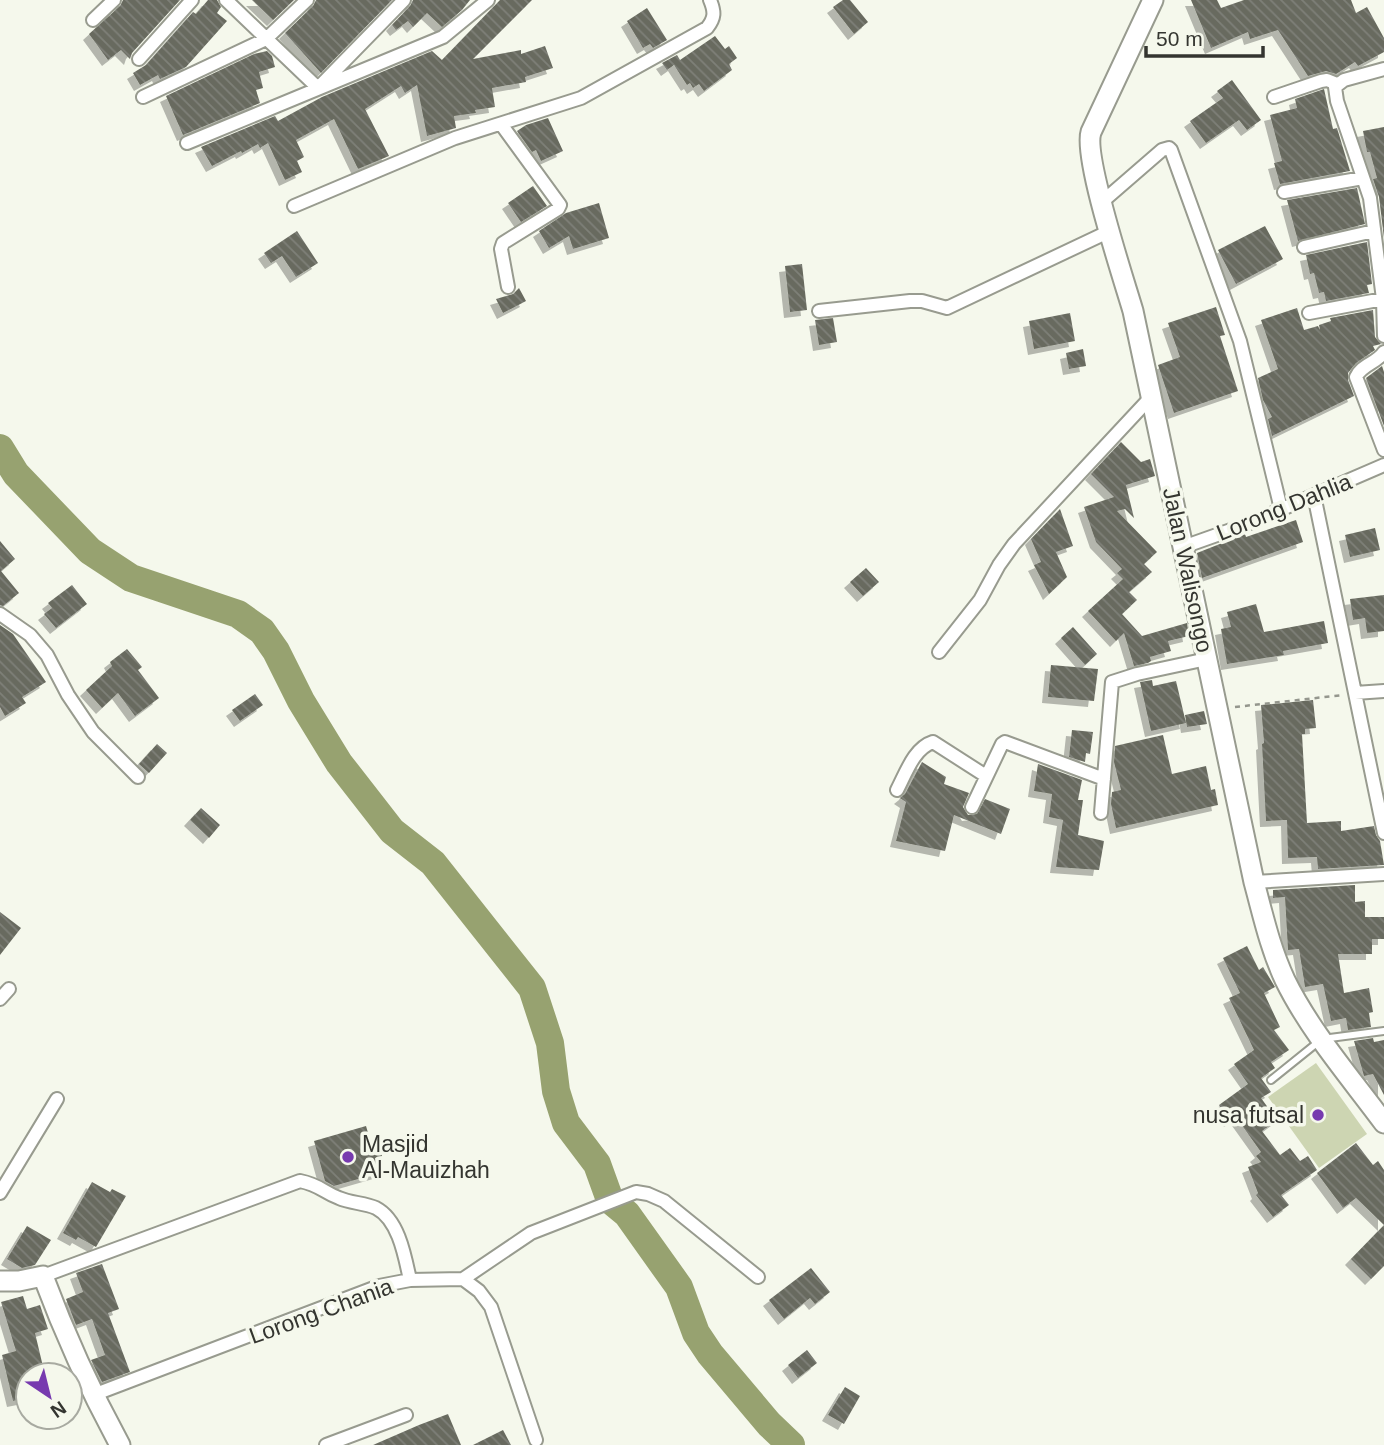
<svg xmlns="http://www.w3.org/2000/svg" width="1384" height="1445" viewBox="0 0 1384 1445" font-family="Arial,sans-serif">
<style>
.pitch{fill:#cdd5b2}
.lines{fill:none;stroke-linecap:round;stroke-linejoin:round}
.river{stroke:#97a270;stroke-width:28}
.building{fill:url(#building-back-hatch);filter:url(#shadow)}
.lane-casing{stroke:#989b8f;stroke-width:10}
.street-casing{stroke:#989b8f;stroke-width:16}
.secondary-casing{stroke:#989b8f;stroke-width:23}
.path{stroke:#94968d;stroke-width:2.5;stroke-dasharray:5 5;stroke-linecap:butt}
.lane{stroke:#fff;stroke-width:6}
.street{stroke:#fff;stroke-width:12}
.secondary{stroke:#fff;stroke-width:19}
.poi-dot{fill:#773aaf;stroke:#f5f8ec;stroke-width:2.5}
.labels{text-anchor:middle;stroke-width:7;stroke-linejoin:round;paint-order:stroke}
.street-label{font-size:23px;fill:#343530;stroke:#f5f8ec}
.poi-label{font-size:23px;fill:#343530;stroke:#f5f8ec;text-anchor:end}
</style>
<defs>
<pattern id="building-back-hatch" width="6" height="6" patternUnits="userSpaceOnUse" patternTransform="scale(1.75)"><rect width="6" height="6" fill="#686a5f"/><path d="M-1 5l2 2M0 0l6 6M5-1l2 2" fill="none" stroke="#7e8078"/></pattern>
<filter id="shadow"><feDropShadow dx="-6" dy="6" stdDeviation="0" flood-color="#0004"/></filter>
</defs>
<rect width="100%" height="100%" fill="#f5f8ec"/>
<!-- pitch -->
<path class="pitch" d="M1316,1063L1367,1134L1319,1168L1268,1097Z"/>
<g class="lines">
<!-- river -->
<path class="river" d="M0,448L16,474L90,551L131,578L238,614L262,631L276,651L301,701L339,763L392,831L433,863L532,988L550,1043L556,1091L566,1123L597,1164L610,1200L627,1214L679,1287L696,1333L710,1354L769,1424L791,1445"/>
</g>
<!-- building -->
<path class="building" d="M123,0H180L132,53L130,59L121,50L108,60L89,34L120,6Z
M208,0H217L221,7L217,13L227,21L186,67L160,79L158,75L140,85L133,73L146,65L193,12L196,14Z
M252,0H294L273,20Z
M316,0H392L321,73L285,33L313,6Z
M413,0H470L462,10L442,27L427,13L413,27L408,21L396,30L392,25L410,6Z
M500,0H532L473,59L521,50V54L545,46L553,68L525,77L526,82L492,88L495,107L475,110L476,113L454,116L456,128L427,136L417,85L405,93L401,86L365,109L389,156L358,169L334,119L296,140L304,157L297,161L302,172L285,180L268,143L260,148L258,144L242,153L241,151L212,166L201,147L275,116L278,121L322,97L432,51L442,60Z
M843,0H850L868,22L854,34L833,7Z
M1191,0H1217L1221,8L1244,0H1351L1356,13L1367,7L1384,38V52L1358,66L1355,62L1336,74L1326,71L1308,76L1278,30L1250,39L1248,32L1211,48Z
M647,8L667,40L653,48L650,44L643,48L627,21Z
M715,36L725,49L729,46L737,58L729,64L732,70L704,91L699,84L693,88L690,83L687,85L674,65L667,70L662,63L677,55L680,60Z
M267,51L272,56L275,67L259,72L263,88L256,90L260,103L183,135L166,96L254,54Z
M1232,80L1261,120L1247,130L1239,120L1206,143L1190,121L1223,98L1217,91Z
M1324,89L1333,129L1337,128L1350,171L1280,184L1274,163L1282,161L1270,115L1297,108L1295,99Z
M548,118L563,151L541,161L536,150L532,152L517,131L526,125Z
M1384,127V238L1379,197L1373,179L1377,178L1370,152H1367L1363,131Z
M533,186L547,206L521,222L508,203Z
M1357,188L1365,224L1298,241L1287,200Z
M599,203L609,238L573,249L569,236L549,248L539,231L566,213Z
M1265,226L1283,259L1236,284L1218,250Z
M297,231L318,263L296,277L282,256L271,263L264,253Z
M1367,242L1372,284L1367,285L1369,293L1326,301L1324,292L1319,293L1314,273L1310,274L1306,255Z
M802,264L807,310L790,312L785,266Z
M519,288L526,301L503,313L496,299L513,294Z
M1216,307L1225,335L1220,336L1238,391L1174,413L1158,365L1180,357L1168,323Z
M1297,308L1304,330L1318,326L1320,330L1319,325L1331,321L1330,318L1373,310L1375,337L1381,344L1373,346L1375,350L1356,363L1348,373V380L1354,396L1272,436L1268,419L1272,417L1263,400L1258,378L1278,369L1261,320Z
M1070,313L1075,341L1034,349L1029,321Z
M833,318L837,342L819,345L815,320Z
M1083,349L1086,366L1069,369L1066,353Z
M1382,366L1384,372V426L1366,378Z
M1121,442L1141,462L1150,459L1155,476L1126,485L1134,518L1125,509L1117,511L1157,552L1144,564L1152,572L1129,592L1137,600L1122,614L1142,636L1187,623L1189,636L1168,641L1171,651L1150,657L1151,661L1148,663L1134,666L1124,633L1116,641L1088,611L1123,579L1117,573L1122,569L1096,542L1084,507L1114,497L1091,474Z
M1060,509L1073,546L1056,552L1067,577L1049,594L1034,565L1041,562L1031,539Z
M1296,520L1303,542L1202,578L1197,553L1245,534L1246,537Z
M1375,528L1380,550L1350,557L1345,535Z
M0,541L15,559L1,571L19,593L3,606L0,605Z
M866,568L879,582L863,596L850,582Z
M72,585L87,604L56,628L44,614L52,608L48,603Z
M1384,595V631L1367,633L1365,618L1353,620L1350,599Z
M1256,604L1264,632L1324,621L1328,643L1283,651L1284,655L1227,664L1221,629L1231,627L1227,612Z
M0,625L13,634L46,682L22,697L26,703L5,716L0,707Z
M1073,627L1097,654L1085,665L1061,638Z
M127,649L142,667L138,670L159,698L135,716L118,693L102,708L86,690L112,666L110,662Z
M1051,665L1098,669L1094,701L1048,697Z
M1152,680L1153,686L1176,681L1186,723L1151,731L1140,682Z
M255,694L263,705L240,721L232,710Z
M1313,700L1316,728L1305,729V734H1302L1307,823L1341,821V831L1374,826L1376,835L1380,841L1384,865L1318,869L1317,857L1288,858L1287,820L1266,821L1262,744L1264,743L1261,705Z
M1204,711L1207,724L1187,727L1185,715Z
M1072,730L1093,732L1090,754L1086,753L1085,762L1069,757Z
M1163,735L1172,774L1206,766L1211,790L1215,789L1218,805L1116,828L1111,804L1112,792L1121,790L1114,762L1115,746Z
M157,744L167,753L149,773L139,764Z
M922,762L946,777L944,784L969,793L963,807L968,815L977,814L985,799L1010,809L1001,834L954,815L945,851L896,841L906,802L900,798L905,794Z
M1038,764L1082,780L1078,800H1083L1078,835L1104,841L1099,870L1056,867L1063,820L1049,817L1052,794L1034,791Z
M201,808L220,825L209,838L190,820Z
M1355,885V902L1365,901V917H1384V939H1372V954H1338L1344,993L1369,988L1373,1012L1369,1013L1371,1027L1348,1030L1346,1018L1331,1021L1323,984L1305,987L1299,949L1288,950L1285,897L1273,898V890Z
M0,912L21,928L0,955Z
M1247,946L1259,970L1263,967L1275,987L1264,993L1280,1027L1274,1030L1289,1050L1271,1062L1275,1068L1261,1078L1271,1092L1261,1098L1277,1120L1262,1131L1280,1155L1290,1148L1300,1161L1308,1156L1317,1170L1281,1195L1289,1205L1273,1217L1256,1195L1258,1193L1248,1167L1261,1162L1256,1156L1261,1152L1236,1117L1230,1121L1219,1105L1248,1084L1234,1064L1254,1050L1229,998L1240,993L1223,958Z
M1373,1038L1374,1042L1384,1040V1095L1373,1074L1364,1076L1354,1041Z
M366,1126L371,1143L378,1142L382,1156L375,1158L379,1173L334,1186L325,1181L314,1141Z
M1356,1143L1373,1165L1378,1161L1384,1170V1266L1371,1279L1351,1259L1384,1225L1356,1198L1343,1208L1317,1173Z
M92,1182L110,1192L112,1189L126,1196L96,1247L78,1237L76,1240L63,1233Z
M27,1226L51,1240L35,1265L22,1268L7,1259Z
M102,1264L119,1309L108,1313L130,1372L102,1382L91,1360L105,1355L92,1319L76,1325L66,1299L83,1292L76,1273Z
M811,1268L830,1292L815,1304L810,1298L784,1319L769,1300Z
M23,1296L27,1309L40,1305L48,1329L35,1333L45,1375H28V1398L13,1401L2,1355L16,1351L1,1302Z
M807,1350L817,1363L798,1378L788,1365Z
M845,1387L860,1396L844,1424L828,1415Z
M448,1414L461,1445H373L419,1425Z
M503,1430L511,1445H473Z"/>
<g class="lines">
<defs>
<path id="lane" d="M1271,1080L1322,1039L1384,1031"/>
<path id="street" d="M226,0L318,88L404,0
M93,20L114,0
M139,59L192,0
M1384,69L1344,80L1335,87L1337,101L1370,198L1383,299L1384,336
M143,97L266,39L307,0
M1274,97L1321,81L1327,80L1337,84
M501,124L560,205L558,209L503,243L501,249L508,287
M187,143L443,37L488,0
M1284,192L1363,178
M1102,202L1162,150L1169,148L1171,150L1240,341L1281,509
M294,206L455,138L581,98L707,28C715,18 715,12 710,0
M1304,247L1374,231
M819,311L910,301H922L947,308L1110,231
M1309,313L1383,299
M1384,352C1377,363 1361,365 1356,377L1384,450
M1314,495L1384,833
M1183,547L1245,525L1384,465
M0,614L30,635L47,655L68,695L93,732L138,777
M939,652L980,600L999,565L1014,544L1151,397
M1355,693L1384,691
M897,790C906,773 914,748 933,742L986,776
M972,807L1002,744L1005,742L1104,779
M1101,813L1112,682L1137,674L1207,659
M1254,882L1384,874
M0,999L9,989
M0,1193L57,1099
M43,1276L300,1181C320,1185 323,1192 339,1198C350,1203 365,1203 376,1208C399,1220 405,1257 410,1280
M463,1279L531,1233L636,1192L648,1194L664,1201L758,1277
M93,1395L379,1286L410,1280L463,1279L479,1291L491,1307L536,1440
M326,1445L406,1415"/>
<path id="secondary" d="M1153,0L1091,132C1083,157 1124,280 1133,311L1254,882C1263,915 1270,948 1285,980C1310,1031 1350,1077 1384,1123
M0,1281H19L43,1276C65,1335 90,1390 120,1445"/>
</defs>
<!-- lane casing -->
<use href="#lane" class="lane-casing"/>
<!-- street casing -->
<use href="#street" class="street-casing"/>
<!-- secondary casing -->
<use href="#secondary" class="secondary-casing"/>
<!-- path -->
<path class="path" d="M1235,707L1343,695"/>
<!-- lane -->
<use href="#lane" class="lane"/>
<!-- street -->
<use href="#street" class="street"/>
<!-- secondary -->
<use href="#secondary" class="secondary"/>
</g>
<!-- markers -->
<g class="poi-dot">
<circle cx="1318" cy="1115" r="7"/>
<circle cx="348" cy="1157" r="7"/>
</g>
<g class="labels">
<!-- street labels -->
<g class="street-label">
<text transform="translate(1284 507) rotate(-22)" y="8">Lorong Dahlia</text>
<text transform="translate(1188 570) rotate(78)" y="8">Jalan Walisongo</text>
<text transform="translate(321 1311) rotate(-20)" y="8">Lorong Chania</text>
</g>
<!-- poi labels -->
<g class="poi-label">
<text x="1304" y="1123">nusa futsal</text>
<text x="362" y="1152" text-anchor="start">Masjid<tspan x="362" dy="26">Al-Mauizhah</tspan></text>
</g>
</g>
<!-- north arrow -->
<g transform="translate(49 1396) rotate(145)"><circle r="33" fill="#f5f8ec" stroke="#a8aaa1" stroke-width="2"/>
<path d="M0-5L12 26L0 18L-12 26Z" fill="#773aaf"/>
<text y="-10" font-size="19" font-weight="bold" text-anchor="middle" fill="#343530">N</text>
</g>
<!-- scale -->
<path d="M1146 46v10h117v-10" fill="none" stroke="#343530" stroke-width="3.5"/>
<text x="1156" y="46" font-size="21" fill="#343530" stroke="#f5f8ec" stroke-width="5" paint-order="stroke">50 m</text>
</svg>
